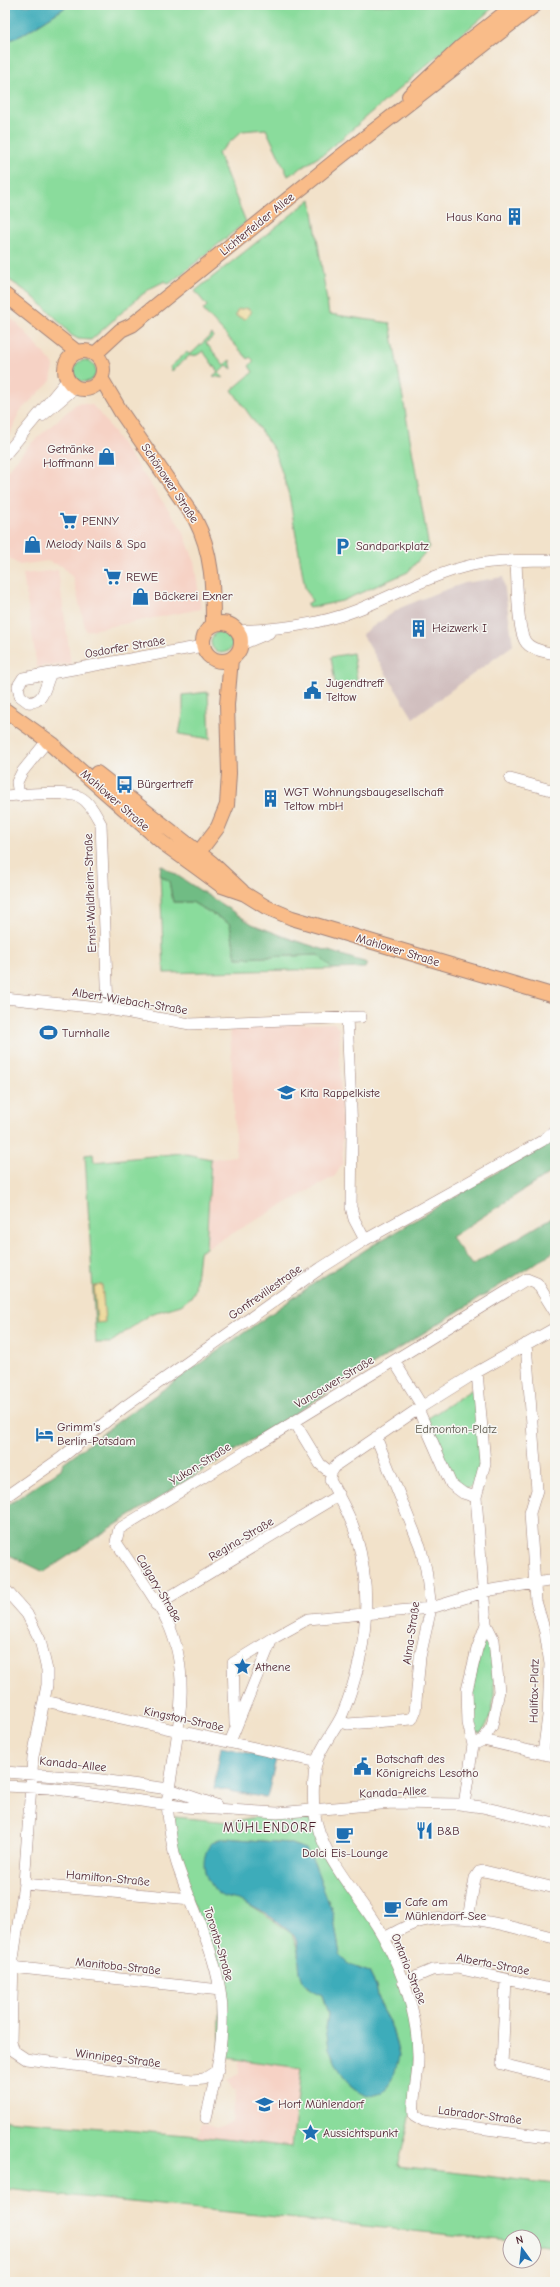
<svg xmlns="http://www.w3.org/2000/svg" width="560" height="2287" viewBox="0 0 560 2287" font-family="'Comic Neue',sans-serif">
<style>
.built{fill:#f6d2c5}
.industrial{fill:#d1bfbf}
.green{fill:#8adc9c;stroke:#6a7e64;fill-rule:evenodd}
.forest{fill:#6fbc84;stroke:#5c6e58}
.sand{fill:#eeda9e;stroke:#9c7c64}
.water{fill:#3dacba;stroke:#446672}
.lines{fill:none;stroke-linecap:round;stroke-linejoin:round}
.minor-casing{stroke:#9e807a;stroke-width:12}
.major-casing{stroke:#9e807a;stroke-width:16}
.minor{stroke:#fff;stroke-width:11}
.major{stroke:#f9bc89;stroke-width:14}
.labels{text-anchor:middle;stroke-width:3;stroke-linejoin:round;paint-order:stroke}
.poi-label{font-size:12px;fill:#4a1f2b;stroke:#f6f6f2;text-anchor:start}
.street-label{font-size:12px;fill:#4a1f2b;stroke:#f6f6f2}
.park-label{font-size:12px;fill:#5d584d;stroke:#f6f6f2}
.neighbourhood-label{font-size:13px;letter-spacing:1px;fill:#4a1f2b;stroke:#f6f6f2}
</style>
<rect width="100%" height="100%" fill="#f6f6f2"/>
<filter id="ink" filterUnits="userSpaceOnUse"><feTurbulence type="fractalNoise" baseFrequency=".025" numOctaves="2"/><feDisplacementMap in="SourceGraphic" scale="8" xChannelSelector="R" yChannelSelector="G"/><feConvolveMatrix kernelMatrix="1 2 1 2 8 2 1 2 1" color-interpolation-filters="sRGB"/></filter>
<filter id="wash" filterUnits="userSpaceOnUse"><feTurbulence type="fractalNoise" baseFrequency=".012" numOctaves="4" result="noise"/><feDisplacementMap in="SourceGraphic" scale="16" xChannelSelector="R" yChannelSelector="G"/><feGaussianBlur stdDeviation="0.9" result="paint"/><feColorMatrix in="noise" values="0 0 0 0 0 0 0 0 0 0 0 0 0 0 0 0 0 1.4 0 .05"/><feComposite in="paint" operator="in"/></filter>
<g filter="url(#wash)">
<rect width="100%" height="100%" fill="#f2e2ca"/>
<!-- built -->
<path class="built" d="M5,315L17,323L54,365L51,381L20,411L10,434L5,439Z
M81,403L92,405L102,416L182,529L194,560L201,609L86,631L73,578L62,566L47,561L19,565L5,555V474L28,446L76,404Z
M58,570L71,664L37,667L23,574Z
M334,1023L339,1029L343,1163L335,1176L206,1248L211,1159L236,1156L230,1027Z
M238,2060L301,2068L292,2147L198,2136L202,2123L217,2128L232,2122L236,2090H233L227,2080L239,2074Z"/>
<!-- industrial -->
<path class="industrial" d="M503,577L513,645L413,718L362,634L400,608L434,594L465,583Z"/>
<!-- green -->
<path class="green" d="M69,5H496L325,153L288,176L266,129L242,131L218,153L246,222L169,284L165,281L151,288L139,297L91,340L78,339L71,335L54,316L30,294L5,277V42L22,35Z
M311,199L329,314L390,323L429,548L408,572L342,601L309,608L307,604L312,601L305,588L289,495L275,451L232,390L253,372L249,366L254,361L250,357L248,359L203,310L207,306L195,291Z
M212,334L213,337L206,343L224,365L230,360L232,369L227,365L219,373L223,378L213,376L218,372L203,351L197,355L189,356L172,371L170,367L187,352L189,354L193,352Z
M74 371a11 11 0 1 1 22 0a11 11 0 1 1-22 0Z
M211 642a11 11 0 1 1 22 0a11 11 0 1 1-22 0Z
M353,653L358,686L336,690L331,657Z
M208,692L210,739L179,734L183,714V695Z
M160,875L169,881L173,902H192L230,924L236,958L318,955L332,969L164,973Z
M181,1153L211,1159L206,1248L199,1252L195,1290L191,1297L181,1305L150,1314L110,1343H96L85,1155L93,1154L94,1162Z
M471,1390L474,1391C476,1412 487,1468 474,1484C471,1488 467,1488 463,1488L452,1478L427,1419Z
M484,1638H490C492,1667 502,1709 481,1733L475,1732C464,1702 477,1668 484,1638Z
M314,1811L322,1839L384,1938L415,2018L413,2106L398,2166L555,2184V2247L534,2244V2237H510V2241L5,2189V2120L198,2136L292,2147L301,2068L220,2057V1990L172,1838L175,1817L229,1822L277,1813ZM225,1838L288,1843L306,1849L314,1863L333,1914L340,1955L350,1965L369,1972L376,1986L381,2008L392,2027L399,2056L326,2029L328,2014L322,1995L307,1987L300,1972L298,1951L291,1932L241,1900L224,1896L211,1886L215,1840Z"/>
<!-- forest -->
<path class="forest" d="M161,865L252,924L293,940L367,963L365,968L332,969L318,955L236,958L230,924L192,902H173L169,881L160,875Z
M555,1138V1170L451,1237L472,1265L555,1216V1251L109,1529L44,1572L5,1553V1507L61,1469L63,1463L127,1415L326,1275L373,1245Z"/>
<!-- sand -->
<path class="sand" d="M246,308L251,310V313L245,319L236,316L237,310Z
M102,1285L105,1322L97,1323L94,1286Z"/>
<!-- water -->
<path class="water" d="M5,5H69L22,35L5,42Z
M221,1747L276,1759L267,1798L214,1788Z
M225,1838L288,1843L306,1849L314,1863L333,1914L340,1955L350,1965L369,1972L376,1986L381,2008L392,2027L399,2056L393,2079L383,2092L367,2096L351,2087L337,2066L329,2048L326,2029L328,2014L322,1995C318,1993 312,1991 309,1988C292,1975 305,1944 290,1931C276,1919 259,1910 243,1902C237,1899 231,1899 225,1897C210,1891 201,1871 205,1856C208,1844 213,1840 225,1838Z"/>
</g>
<g filter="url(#ink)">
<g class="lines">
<defs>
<path id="minor" d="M42,416L76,387
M5,455L68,379
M516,561C517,578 517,628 525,641C530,650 546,652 555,654
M237,631C278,629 319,625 357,610C393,596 426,577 464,567C493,559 525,561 555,560
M240,645L269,633
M51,673L203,646
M51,673C45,684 45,704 28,702L20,696L18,686L23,678Z
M510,779L555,791
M5,796C22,795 66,790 80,797C90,802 96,815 101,824L108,1009
M19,796L17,782L22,772L47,741
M5,998L108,1009L190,1024L361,1017
M347,1017L352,1131L351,1207L354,1219L365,1240
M526,1344L537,1490L530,1513L536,1601L545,1632L550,1664L548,1716L543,1754L555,1756
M394,1361L422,1406
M418,1409L451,1484L463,1493L476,1497L486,1624L494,1640L499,1691L492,1726L483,1740L473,1745
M294,1421L320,1464L331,1473
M331,1473L330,1480C339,1497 351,1516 356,1535C374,1596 366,1657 342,1715C335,1730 321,1746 316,1763C313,1777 313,1796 314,1810C321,1861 361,1895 384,1938C404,1974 419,2019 418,2061C418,2079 412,2097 414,2115L424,2121L555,2138
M331,1473L336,1465L418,1409L477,1372L555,1328
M5,1497L61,1458L123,1408L321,1268L365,1240L542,1141L555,1130
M476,1497L485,1463L477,1372
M5,1589L27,1614L40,1640L47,1670V1685L33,1757L24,1884L13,1959L11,2041L14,2051L26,2059L192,2080L204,2079L218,2070
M156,1605L339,1495
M45,1701L317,1762
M339,1721L348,1724L412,1719L415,1712L420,1657L431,1608L426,1569L420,1546L376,1437
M235,1723L233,1663L272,1639
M483,1740L543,1754
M230,1742L272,1639L308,1619L431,1608L491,1590L555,1580
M5,1772L94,1779L169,1789L216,1805
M5,1786L49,1788L184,1807L277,1813L392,1803L459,1804L482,1807L555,1824
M464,1805L473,1745L468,1723L467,1690L477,1649L486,1624
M24,1884L191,1899
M468,1919L475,1878L479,1872L484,1871L555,1888
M384,1938C394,1933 404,1927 415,1923C461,1909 510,1927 555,1938
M12,1967L220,1990
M506,1979L502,2064L555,2077
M403,1982L432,1970L457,1968L555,1990
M206,2118C216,2076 227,2034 220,1990C213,1946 191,1906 177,1864C171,1845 169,1824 167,1804C174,1744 195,1679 167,1621C153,1594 133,1568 116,1542L119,1529L527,1279L537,1283L555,1312"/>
<path id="major" d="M409,96L461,47L515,5
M5,295L77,352
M65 370a19 19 0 1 1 38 0a19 19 0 1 1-38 0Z
M95,354L121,330L132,325L340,157L535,5
M101,378L121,412L195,519C213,553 213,588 213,625
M203 642a19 19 0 1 1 38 0a19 19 0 1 1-38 0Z
M5,710L54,745
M47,741L163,843L199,869L222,886L245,894L266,907L292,918L555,996
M97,773L212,863L242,891
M193,860L218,827L227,805L229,773L227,705L231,659"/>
</defs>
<!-- minor casing -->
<use href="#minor" class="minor-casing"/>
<!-- major casing -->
<use href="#major" class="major-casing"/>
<!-- minor -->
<use href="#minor" class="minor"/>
<!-- major -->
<use href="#major" class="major"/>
</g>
</g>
<!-- icons -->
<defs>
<symbol id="building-bare" viewBox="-9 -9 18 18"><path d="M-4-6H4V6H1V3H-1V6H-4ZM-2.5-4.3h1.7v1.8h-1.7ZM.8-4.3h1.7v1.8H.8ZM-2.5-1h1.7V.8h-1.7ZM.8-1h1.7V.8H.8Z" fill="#1f6fb2" stroke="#f6f6f2" stroke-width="2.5" paint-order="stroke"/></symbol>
<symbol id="shop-bare" viewBox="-9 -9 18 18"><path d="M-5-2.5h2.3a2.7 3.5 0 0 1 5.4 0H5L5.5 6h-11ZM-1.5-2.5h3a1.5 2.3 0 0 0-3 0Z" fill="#1f6fb2" stroke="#f6f6f2" stroke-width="2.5" paint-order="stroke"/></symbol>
<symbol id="supermarket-bare" viewBox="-9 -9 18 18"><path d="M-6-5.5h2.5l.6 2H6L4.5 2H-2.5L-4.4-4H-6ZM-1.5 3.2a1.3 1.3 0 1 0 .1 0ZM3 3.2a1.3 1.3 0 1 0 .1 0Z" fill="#1f6fb2" stroke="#f6f6f2" stroke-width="2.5" paint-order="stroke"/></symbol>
<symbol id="parking-bare" viewBox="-9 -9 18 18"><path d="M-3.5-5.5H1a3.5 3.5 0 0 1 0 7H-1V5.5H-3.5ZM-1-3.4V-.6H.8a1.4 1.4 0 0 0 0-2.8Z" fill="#1f6fb2" stroke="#f6f6f2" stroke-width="2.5" paint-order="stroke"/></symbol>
<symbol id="civic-bare" viewBox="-9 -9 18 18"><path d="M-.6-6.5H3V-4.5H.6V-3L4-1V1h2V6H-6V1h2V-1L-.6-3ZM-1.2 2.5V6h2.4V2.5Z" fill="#1f6fb2" stroke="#f6f6f2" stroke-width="2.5" paint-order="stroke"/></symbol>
<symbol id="bus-bare" viewBox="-9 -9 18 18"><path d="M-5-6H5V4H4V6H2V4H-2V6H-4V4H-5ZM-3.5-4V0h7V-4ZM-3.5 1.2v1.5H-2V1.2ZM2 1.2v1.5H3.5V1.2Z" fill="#1f6fb2" stroke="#f6f6f2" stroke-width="2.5" paint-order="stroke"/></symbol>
<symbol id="stadium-bare" viewBox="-9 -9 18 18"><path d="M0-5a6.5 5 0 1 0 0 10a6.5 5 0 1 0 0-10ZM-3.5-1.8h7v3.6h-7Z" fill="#1f6fb2" stroke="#f6f6f2" stroke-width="2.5" paint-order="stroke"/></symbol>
<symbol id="school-bare" viewBox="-9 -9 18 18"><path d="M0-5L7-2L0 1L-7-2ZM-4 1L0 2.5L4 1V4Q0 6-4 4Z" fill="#1f6fb2" stroke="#f6f6f2" stroke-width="2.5" paint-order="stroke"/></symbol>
<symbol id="hotel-bare" viewBox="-9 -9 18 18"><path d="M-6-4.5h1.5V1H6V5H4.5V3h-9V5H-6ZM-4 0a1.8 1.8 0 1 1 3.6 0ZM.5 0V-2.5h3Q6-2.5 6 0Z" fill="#1f6fb2" stroke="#f6f6f2" stroke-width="2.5" paint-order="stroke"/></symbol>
<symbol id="sight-bare" viewBox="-9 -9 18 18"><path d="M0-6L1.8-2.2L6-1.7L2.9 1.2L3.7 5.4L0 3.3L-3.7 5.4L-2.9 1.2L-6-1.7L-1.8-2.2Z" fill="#1f6fb2" stroke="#f6f6f2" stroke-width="2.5" paint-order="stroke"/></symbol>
<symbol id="restaurant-bare" viewBox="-9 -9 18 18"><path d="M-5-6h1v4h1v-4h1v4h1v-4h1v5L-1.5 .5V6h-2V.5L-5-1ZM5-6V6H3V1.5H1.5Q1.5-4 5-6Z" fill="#1f6fb2" stroke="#f6f6f2" stroke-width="2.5" paint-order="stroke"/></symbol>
<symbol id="cafe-bare" viewBox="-9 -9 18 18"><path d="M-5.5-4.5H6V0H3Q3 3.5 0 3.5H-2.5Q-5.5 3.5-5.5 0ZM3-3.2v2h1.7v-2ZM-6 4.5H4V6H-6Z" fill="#1f6fb2" stroke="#f6f6f2" stroke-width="2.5" paint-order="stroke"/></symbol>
</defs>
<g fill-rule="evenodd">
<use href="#building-bare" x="502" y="204" width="25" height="25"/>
<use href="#shop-bare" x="94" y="444" width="25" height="25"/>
<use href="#supermarket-bare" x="56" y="508" width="25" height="25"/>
<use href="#shop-bare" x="20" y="532" width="25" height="25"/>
<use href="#parking-bare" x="330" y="534" width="25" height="25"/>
<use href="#supermarket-bare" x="100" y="564" width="25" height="25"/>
<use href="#shop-bare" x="128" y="584" width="25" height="25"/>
<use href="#building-bare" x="406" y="616" width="25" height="25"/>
<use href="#civic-bare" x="300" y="678" width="25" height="25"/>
<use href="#bus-bare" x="112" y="772" width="25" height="25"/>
<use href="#building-bare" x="258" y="786" width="25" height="25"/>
<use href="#stadium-bare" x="36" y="1020" width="25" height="25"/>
<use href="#school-bare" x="274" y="1080" width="25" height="25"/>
<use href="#hotel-bare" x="32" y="1422" width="25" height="25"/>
<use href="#sight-bare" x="230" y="1654" width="25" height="25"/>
<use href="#civic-bare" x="350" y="1754" width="25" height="25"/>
<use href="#restaurant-bare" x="412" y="1818" width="25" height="25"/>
<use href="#cafe-bare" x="332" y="1822" width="25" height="25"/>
<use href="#cafe-bare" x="380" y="1896" width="25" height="25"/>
<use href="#school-bare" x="252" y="2092" width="25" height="25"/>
<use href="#sight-bare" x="298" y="2120" width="25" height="25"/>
</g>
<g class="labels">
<!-- poi labels -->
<g class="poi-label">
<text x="502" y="221" text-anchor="end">Haus Kana</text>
<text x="94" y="453" text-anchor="end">Getränke<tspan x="94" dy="14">Hoffmann</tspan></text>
<text x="82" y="525">PENNY</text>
<text x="46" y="548">Melody Nails &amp; Spa</text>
<text x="356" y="550">Sandparkplatz</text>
<text x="126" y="581">REWE</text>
<text x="154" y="600">Bäckerei Exner</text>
<text x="432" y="632">Heizwerk I</text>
<text x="326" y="687">Jugendtreff<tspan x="326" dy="14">Teltow</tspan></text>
<text x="137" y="788">Bürgertreff</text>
<text x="284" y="796">WGT Wohnungsbaugesellschaft<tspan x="284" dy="14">Teltow mbH</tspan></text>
<text x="62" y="1037">Turnhalle</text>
<text x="300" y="1097">Kita Rappelkiste</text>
<text x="57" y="1431">Grimm's<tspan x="57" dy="14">Berlin-Potsdam</tspan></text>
<text x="255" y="1671">Athene</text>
<text x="376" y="1763">Botschaft des<tspan x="376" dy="14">Königreichs Lesotho</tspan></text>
<text x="437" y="1835">B&amp;B</text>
<text x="345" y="1857" text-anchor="middle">Dolci Eis-Lounge</text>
<text x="405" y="1906">Cafe am<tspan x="405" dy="14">Mühlendorf-See</tspan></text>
<text x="278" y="2108">Hort Mühlendorf</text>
<text x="323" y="2137">Aussichtspunkt</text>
</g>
<!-- street labels -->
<g class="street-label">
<text transform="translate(257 224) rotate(-39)" y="4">Lichterfelder Allee</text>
<text transform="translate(170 483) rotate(56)" y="4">Schönower Straße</text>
<text transform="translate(125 647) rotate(-10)" y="4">Osdorfer Straße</text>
<text transform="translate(115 800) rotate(41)" y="4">Mahlower Straße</text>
<text transform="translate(90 893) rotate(-92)" y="4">Ernst-Waldheim-Straße</text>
<text transform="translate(398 950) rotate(17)" y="4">Mahlower Straße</text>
<text transform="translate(130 1001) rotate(9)" y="4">Albert-Wiebach-Straße</text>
<text transform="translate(265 1292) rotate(-35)" y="4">Gonfrevillestraße</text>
<text transform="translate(334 1382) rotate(-31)" y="4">Vancouver-Straße</text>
<text transform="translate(200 1464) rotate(-32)" y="4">Yukon-Straße</text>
<text transform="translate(241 1539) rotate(-31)" y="4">Regina-Straße</text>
<text transform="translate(159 1588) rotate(59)" y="4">Calgary-Straße</text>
<text transform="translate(411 1633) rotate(-82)" y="4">Alma-Straße</text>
<text transform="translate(534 1691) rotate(-89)" y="4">Halifax-Platz</text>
<text transform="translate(184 1719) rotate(12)" y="4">Kingston-Straße</text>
<text transform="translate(73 1764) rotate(6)" y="4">Kanada-Allee</text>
<text transform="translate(393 1792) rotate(-3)" y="4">Kanada-Allee</text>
<text transform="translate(108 1878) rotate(5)" y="4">Hamilton-Straße</text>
<text transform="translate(219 1944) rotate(73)" y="4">Toronto-Straße</text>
<text transform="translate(493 1964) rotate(11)" y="4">Alberta-Straße</text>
<text transform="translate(118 1966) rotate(6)" y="4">Manitoba-Straße</text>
<text transform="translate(409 1969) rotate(68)" y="4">Ontario-Straße</text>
<text transform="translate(118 2058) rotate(7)" y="4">Winnipeg-Straße</text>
<text transform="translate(480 2115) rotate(7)" y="4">Labrador-Straße</text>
</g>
<!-- park labels -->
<g class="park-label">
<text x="456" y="1433">Edmonton-Platz</text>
</g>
<!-- neighbourhood labels -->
<g class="neighbourhood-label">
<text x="270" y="1832">MÜHLENDORF</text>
</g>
</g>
<!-- margin -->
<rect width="560" height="2287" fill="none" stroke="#f6f6f2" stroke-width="20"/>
<!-- north arrow -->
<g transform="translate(522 2249) rotate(345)"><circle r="19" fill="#f6f6f2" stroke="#b1a0a2"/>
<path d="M0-3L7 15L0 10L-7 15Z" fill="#1f6fb2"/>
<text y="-6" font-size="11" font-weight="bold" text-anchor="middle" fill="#4a1f2b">N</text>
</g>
</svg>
